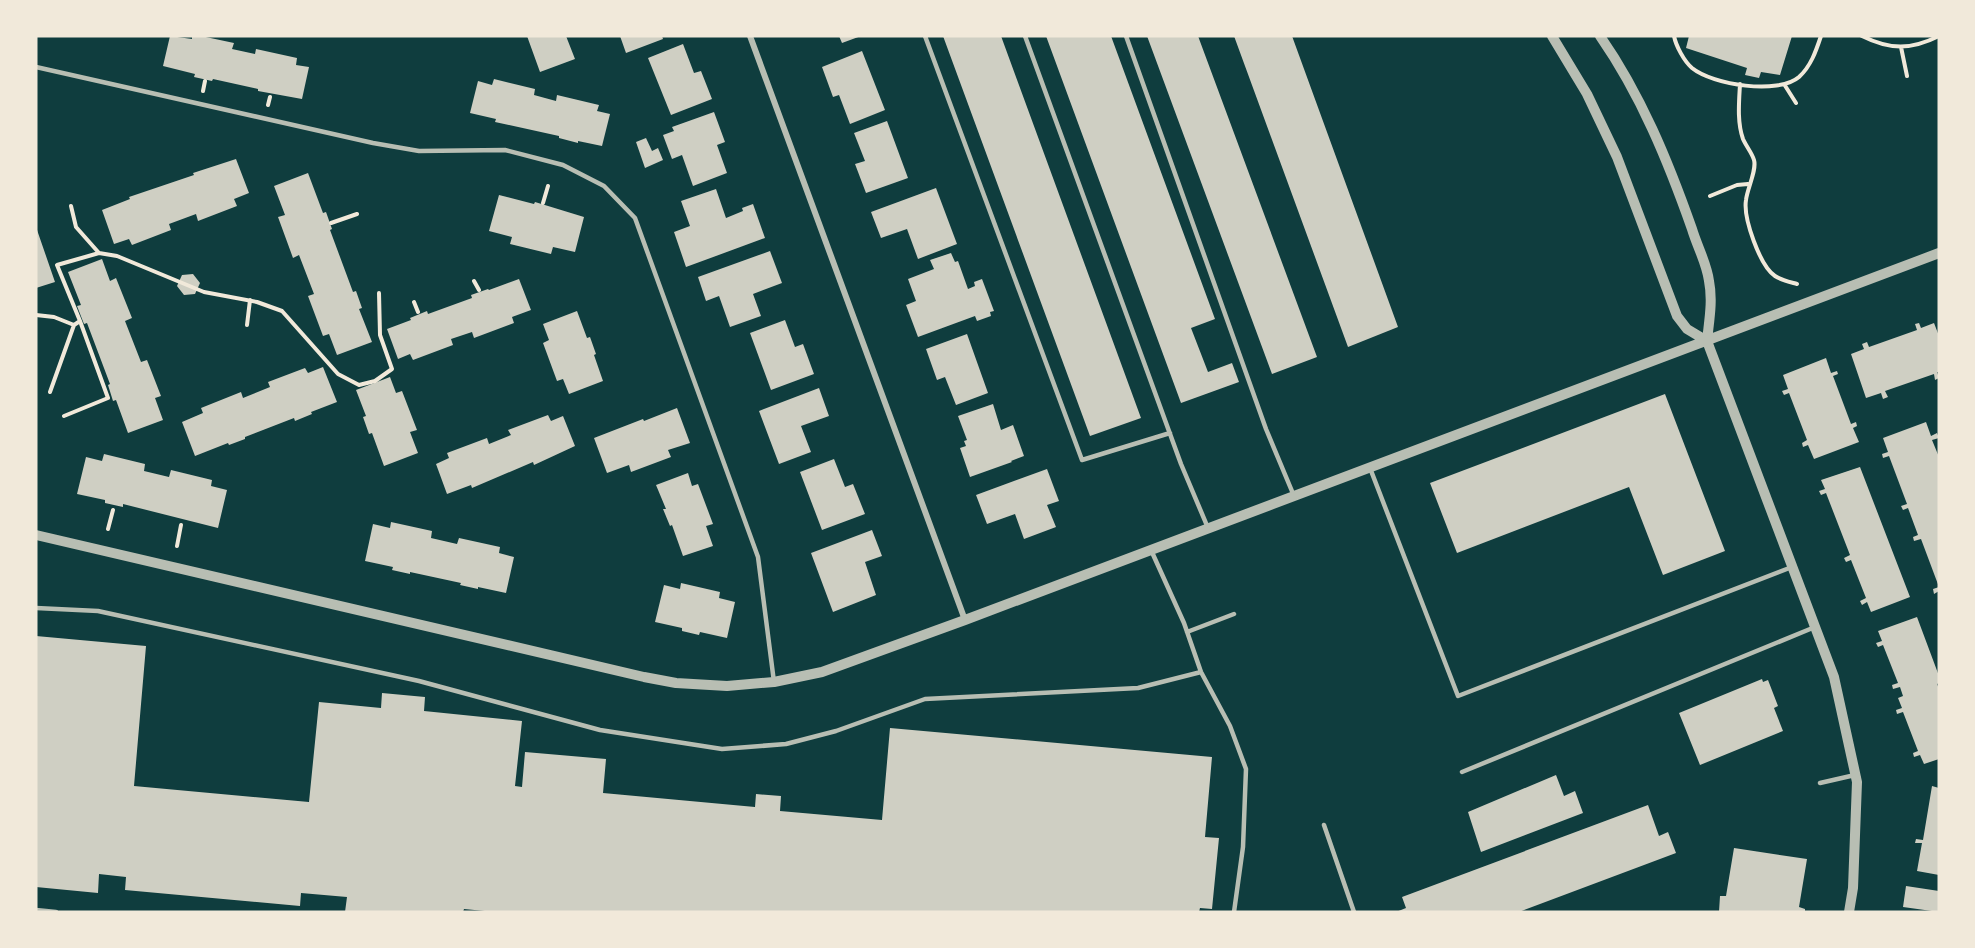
<svg xmlns="http://www.w3.org/2000/svg" width="1975" height="948" viewBox="0 0 1975 948" font-family="'Golos Text',sans-serif">
<style>
.building{fill:#cfcfc3}
.lines{fill:none;stroke-linecap:round;stroke-linejoin:round}
.path{stroke:#f1e9da;stroke-width:4}
.service{stroke:#b8beb3;stroke-width:4.5}
.minor{stroke:#b8beb3;stroke-width:6}
.tertiary{stroke:#b8beb3;stroke-width:10}
</style>
<rect width="100%" height="100%" fill="#0f3d3e"/>
<!-- building -->
<path class="building" d="M170,36L192,39V36H201L234,43L232,49L255,54L256,49L297,58L296,65L309,67L302,99L258,91V89L213,79L212,81L194,77L195,74L163,66Z
M527,36H566L575,59L540,72Z
M620,36H662L663,39L626,53Z
M839,36H861L842,43Z
M943,36H1001L1141,418L1090,436Z
M1046,36H1111L1215,319L1191,328L1208,372L1232,363L1239,382L1181,403Z
M1147,36H1198L1317,357L1272,374Z
M1234,36H1292L1398,327L1348,347Z
M1689,36H1792L1780,75L1761,72L1759,78L1745,75L1747,68L1686,48Z
M683,44L694,73L701,71L712,99L671,115L648,58Z
M862,51L885,110L850,124L839,95L833,97L822,67Z
M494,79L535,89L534,95L556,101L557,95L599,105L597,111L610,114L602,146L578,141V143L559,138V136L495,122L496,119L470,113L478,81L492,85Z
M714,112L725,142L717,145L727,173L693,186L682,155L672,159L663,135L674,131L672,127Z
M887,121L908,178L866,193L855,164L865,161L854,133Z
M646,138L652,151L658,148L663,160L645,168L636,142Z
M236,159L249,193L234,199L237,206L198,221L196,214L169,224L171,230L132,245L129,239L114,244L102,210L130,199L129,197L194,175L193,173Z
M308,173L323,213L326,212L332,229L330,230L353,292L356,291L362,308L359,309L372,342L337,355L329,334L323,336L308,296L314,294L299,255L293,258L278,217L285,215L274,186Z
M936,188L957,244L918,259L907,229L881,238L871,212Z
M716,189L726,218L743,211L742,208L753,204L765,238L686,267L674,232L690,226L681,201Z
M499,195L534,204L535,202L584,217L575,252L553,247L551,254L510,244L512,237L489,231Z
M36,227L55,282L36,288Z
M770,251L782,283L753,294L761,316L730,327L719,296L706,301L698,277Z
M951,253L955,262L958,261L968,289L975,286L974,282L982,279L994,311L990,312L991,316L977,321L975,316L918,337L906,305L916,301L908,279L934,269L930,260Z
M102,259L110,281L116,278L132,318L125,321L141,362L147,360L161,396L155,398L163,420L128,433L116,400L113,401L108,385L110,384L87,323L84,324L77,306L81,305L68,272Z
M193,274L200,283L195,294L184,295L177,286L182,275Z
M519,279L531,310L512,317L514,323L474,338L472,332L451,339L453,345L413,360L410,354L398,359L387,329L411,320L410,318L427,311L428,314L472,298L471,295L488,289L489,290Z
M577,311L587,338L590,337L596,354L594,355L603,381L569,394L563,379L557,381L543,343L549,340L543,324Z
M785,320L795,347L803,344L814,374L771,390L750,333Z
M1919,323L1921,328L1934,323L1939,336V372H1937L1939,378L1935,380L1934,374L1885,391L1888,397L1883,399L1881,393L1866,398L1851,354L1864,349L1862,344L1867,342L1869,347L1917,330L1915,324Z
M967,334L988,393L956,405L945,377L937,380L926,349Z
M1826,358L1831,373L1837,371L1838,374L1833,376L1851,424L1856,422L1857,426L1853,428L1859,442L1814,459L1808,445L1803,447L1802,443L1807,440L1789,393L1784,395L1782,391L1788,389L1783,375Z
M323,367L337,402L311,412L312,414L295,421L294,418L245,437V439L229,445L228,443L195,456L182,422L203,413L201,408L241,392L243,398L270,387L268,382L305,368L308,373Z
M390,377L396,393L402,391L417,430L410,432L418,453L384,466L372,433L369,434L363,417L366,416L356,390Z
M819,388L829,416L801,426L811,452L779,464L759,411Z
M1665,394L1725,551L1663,575L1629,487L1457,553L1430,483Z
M993,404L1001,430L1013,425L1024,456L1011,461L1012,462L970,477L960,448L966,446L964,441L967,440L958,416Z
M677,408L690,443L668,450L671,457L631,472L629,465L607,473L594,438L643,419L644,421Z
M548,415L551,421L563,416L575,446L534,465L533,462L472,488L471,485L447,494L436,464L449,458L447,453L487,438L489,444L511,435L508,430Z
M1926,422L1931,436L1937,433L1939,438L1932,440L1939,457V591L1934,594L1933,589L1939,587L1921,539L1914,541L1913,537L1918,535L1908,508L1903,510L1901,506L1907,504L1889,456L1883,458L1882,454L1888,452L1883,438Z
M104,454L145,464L144,471L169,477L171,470L212,480L211,486L227,490L218,528L123,504V507L105,503V500L77,494L86,457L102,461Z
M834,459L845,487L853,484L865,514L822,530L800,472Z
M1860,467L1910,597L1871,612L1867,602L1862,605L1860,601L1866,598L1851,560L1846,562L1844,558L1850,555L1826,493L1821,495L1819,491L1825,489L1821,480Z
M1047,469L1059,501L1047,505L1056,527L1024,539L1015,514L987,524L976,495Z
M688,473L692,486L698,484L713,524L706,526L713,546L683,556L672,525L670,526L663,509H666L656,485Z
M391,522L432,531L431,538L457,544L459,538L500,547L499,553L514,557L506,593L478,587V589L460,585L461,583L410,572V574L392,570L393,567L365,561L373,524L390,528Z
M872,530L882,556L865,562L876,595L833,612L811,553Z
M681,583L720,592L719,598L735,602L727,638L700,632L699,635L682,631V628L655,622L664,585L680,589Z
M1917,617L1939,676V683L1937,684L1939,689V759L1924,764L1920,755L1914,757L1913,753L1918,751L1903,712L1897,714L1896,710L1902,708L1898,698L1903,696L1900,687L1893,689L1892,685L1898,683L1883,645L1878,647L1876,643L1882,641L1878,631Z
M36,636L146,646L134,786L309,802L319,702L381,708L382,693L425,697L424,711L522,721L515,786L522,787L525,752L606,759L603,793L755,807L756,794L781,796L780,811L882,820L890,728L1212,757L1205,837L1219,838L1212,909L1200,908L1199,912H495L464,909L463,912H345L347,897L301,893L300,906L125,890L126,877L99,874L98,893L36,887Z
M1762,679L1763,682L1768,680L1778,706L1774,708L1783,731L1700,765L1679,713Z
M1556,775L1564,796L1575,791L1583,813L1481,852L1468,812Z
M1932,786L1939,788V875L1917,871L1922,843H1915L1916,839L1923,840Z
M1648,805L1659,836L1668,832L1676,853L1519,912H1396L1406,908L1402,897Z
M1734,848L1807,859L1799,907L1805,909V912H1719L1720,896H1726Z
M1906,886L1939,891V912L1903,907Z"/>
<g class="lines">
<!-- path -->
<path class="path" d="M1674,36C1676,46 1684,61 1692,68C1713,85 1778,95 1799,77C1811,66 1816,51 1821,36
M1862,36C1890,50 1911,50 1939,36
M1901,47L1907,76
M1740,84C1739,102 1737,122 1743,139C1746,146 1752,153 1754,160C1757,170 1747,189 1746,200C1743,218 1760,266 1775,276C1781,280 1790,282 1797,284
M1784,84L1796,103
M203,91L205,81
M268,105L270,97
M1710,196L1737,185L1748,184
M543,203L548,186
M71,206L76,227L99,253
M331,223L357,214
M474,281L479,290
M414,302L418,312
M36,315L54,317L74,325L50,392
M74,325L80,321L57,265L99,253L117,256L204,292L257,302L282,311L338,374L359,385L375,381L392,369L380,335L379,293
M247,325L250,300
M64,416L108,398L80,321
M108,529L113,510
M177,546L181,525"/>
<!-- service -->
<path class="service" d="M925,36L1082,460L1170,433
M1025,36L1181,464L1208,528
M1126,36L1266,429L1294,496
M36,67L373,143L419,151L505,150L563,165L604,186L635,218L758,557L774,682
M1370,468L1458,696L1792,567
M1151,550L1184,623L1201,672L1230,726L1246,769L1243,847L1234,912
M36,608L98,611L419,681L600,730L722,749L786,744L836,731L925,699L1138,688L1201,672
M1187,632L1234,614
M1462,772L1815,627
M1820,783L1855,775
M1324,825L1354,912
M36,910L56,912"/>
<!-- minor -->
<path class="minor" d="M750,36L965,620"/>
<!-- tertiary -->
<path class="tertiary" d="M1552,36L1587,94L1617,157L1677,316L1687,329L1707,341
M1600,36C1641,95 1668,161 1692,229C1697,246 1707,264 1709,281C1713,301 1709,321 1707,341L1834,677L1857,782L1853,888L1849,912
M36,535L644,677L676,683L727,686L774,682L822,672L965,620L1939,253"/>
</g>
<!-- border -->
<rect width="1975" height="948" fill="none" stroke="#f1e9da" stroke-width="75"/>
</svg>
